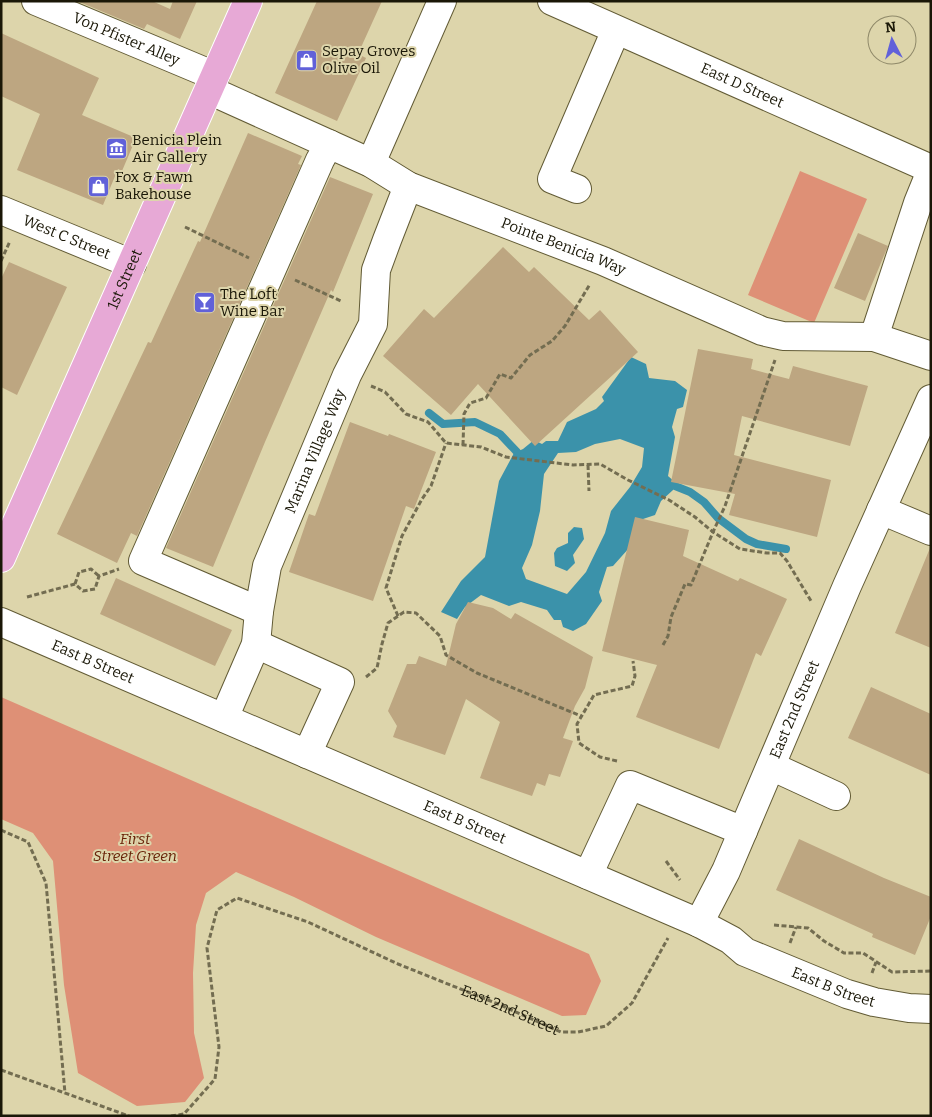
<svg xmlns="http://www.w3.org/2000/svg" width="932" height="1117" viewBox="0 0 932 1117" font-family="Bitter,serif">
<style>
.green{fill:#de9076}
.water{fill:#3b92aa;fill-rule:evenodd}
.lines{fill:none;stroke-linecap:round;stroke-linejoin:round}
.stream{stroke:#3b92aa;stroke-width:8}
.building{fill:#bda681}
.minor-casing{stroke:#625b35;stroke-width:30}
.major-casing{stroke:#fff;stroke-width:30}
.path{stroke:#736d51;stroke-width:3;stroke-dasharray:5 2.5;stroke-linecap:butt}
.minor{stroke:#fff;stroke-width:28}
.major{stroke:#e7a9d6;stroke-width:28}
.labels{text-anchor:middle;stroke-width:4;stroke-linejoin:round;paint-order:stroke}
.street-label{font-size:15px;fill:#1a1707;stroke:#ddd5ab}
.poi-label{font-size:15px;fill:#1a1707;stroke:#ddd5ab;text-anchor:start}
.park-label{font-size:15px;font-style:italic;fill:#682207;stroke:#ddd5ab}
</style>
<rect width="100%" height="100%" fill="#ddd5ab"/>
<!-- green -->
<path class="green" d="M800,171L867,199L814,323L748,295Z
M1,697L589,954L601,981L586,1015L562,1016L376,937L294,897L236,872L206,893L196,925L193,973L194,1033L204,1078L185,1102L137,1106L78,1073L64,985L53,861L33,833L1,819Z"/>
<!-- water -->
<path class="water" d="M631,357L646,364L649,378L675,381L687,390L683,407L677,409L672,427L675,437L668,476L676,483L673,490L661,501L655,515L643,519L638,538L613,566L607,567L599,592L602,601L586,624L573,631L563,627L561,620H554L547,610L521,602L509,606L481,595L465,607L457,619L441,612L461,581L485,557L499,481L514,453L523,449L534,440L542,444L546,441H558L567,422L596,409L604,401L602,397ZM620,439L644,448L642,467L630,487L611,511L605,533L586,572L567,594L526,579L522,568L532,545L540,511L544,474L558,453L576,452L595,444Z
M574,527L582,528L584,539L573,555L575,563L567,571L555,566L554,553L557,548L568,543V533Z"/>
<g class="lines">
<!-- stream -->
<path class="stream" d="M429,413L443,424L475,422L500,434L517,452
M675,486L690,492L704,502L718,518L746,539L757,544L786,549"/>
</g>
<!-- building -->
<path class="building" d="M77,1H152L170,9L173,1H197L180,39L147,24L144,29Z
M317,1H382L358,54L366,58L337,121L275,93Z
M1,33L99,78L82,115L136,138L122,171L118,169L103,205L17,170L40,114L1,96Z
M248,133L302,156L298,164L301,165L137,536L131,533L117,563L57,534L148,342L151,343L198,241L200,242Z
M330,177L373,194L333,292L331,290L265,442L213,567L166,548Z
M858,233L888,246L865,301L834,288Z
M503,247L529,272L534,267L589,320L600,310L638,352L535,446L478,384L451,415L383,356L424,309L434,318Z
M9,262L67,287L17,395L1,387V279Z
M698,349L753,359L751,369L789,379L793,366L868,386L850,446L742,416L734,455L831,480L817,537L729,515L735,494L671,482Z
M350,422L388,436L389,434L436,452L414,509L406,506L373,601L289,572L309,514L315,516Z
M635,517L689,530L683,556L738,581L740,578L787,599L761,656L756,653L719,749L636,717L657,665L602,651Z
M930,548H931V648L895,633Z
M116,578L232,630L215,666L100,614Z
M468,602L493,608L511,619L515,613L593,657L585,688L575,706L563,738L573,741L560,777L549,774L545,786L537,783L532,796L480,778L500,722L466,699L445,755L393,737L397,726L388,711L407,664H416L419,656L446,666L456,624Z
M871,687L931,714V775L848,738Z
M799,839L884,878L931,897V916L915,955L872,937L873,934L776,890Z"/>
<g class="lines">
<defs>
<g id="minor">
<path id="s2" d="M36,1L215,76"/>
<path id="s3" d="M552,1L931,169"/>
<path id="s4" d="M209,90L371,163L408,186L603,261L762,331L783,336L874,337L931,356"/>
<path d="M371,163L442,1"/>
<path d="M577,189L552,179L616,30"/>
<path id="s5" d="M1,210L132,264"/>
<path d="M874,337L918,203L931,171"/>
<path d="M881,510L931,531"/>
<path d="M259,611L143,561L320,160L329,144"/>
<path id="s6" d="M1,622L699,923L731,940L745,952L847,994L874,1002L909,1008L931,1009"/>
<path d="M256,644L340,682L307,754"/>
<path id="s7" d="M224,718L256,644L259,611L267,566L347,375L373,324L376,270L387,240L408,186"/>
<path d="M771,766L836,796"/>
<path d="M588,875L630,785L743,831"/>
<path id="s8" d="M699,923L726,871L847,586L931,399"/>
</g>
<g id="major">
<path id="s9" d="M1,558L248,1"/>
</g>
</defs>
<!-- minor casing -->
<use href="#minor" class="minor-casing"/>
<!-- major casing -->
<use href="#major" class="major-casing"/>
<!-- path -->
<g class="path">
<path d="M185,227L249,258"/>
<path d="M1,261L10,241"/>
<path d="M295,280L341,301"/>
<path d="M371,386L385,392L406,414L428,422L446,443L481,447L506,457L573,465L600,464L628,480L669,500L695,517L713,532L740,549L767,553H780L787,561L811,601"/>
<path d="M463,445L464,414L470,403L486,398L500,374L511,378L530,355L552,341L565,326L590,284"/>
<path d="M588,465L589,491"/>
<path d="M75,584L79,572L91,569L99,576"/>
<path d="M27,597L75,584L83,591L95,589L99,576L119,569"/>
<path d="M398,616L386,588L402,536L422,499L431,486L446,443"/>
<path d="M663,645L668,636L671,617L685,584L691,585L713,532L725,506L775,360"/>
<path d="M366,677L377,668L382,644L388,623L404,612L416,613L440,636L446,655L477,673L581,716"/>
<path d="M617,761L600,757L579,743L577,724L594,695L632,686L635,676L633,661"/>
<path d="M1,830L28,842L46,883L65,1093"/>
<path d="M666,861L680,880"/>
<path d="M774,925L808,928L824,941L844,953H863L892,972L931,971"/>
<path d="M790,943L796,927"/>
<path d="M872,973L876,962"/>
<path d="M1,1070L129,1116"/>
<path id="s1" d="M171,1116L184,1114L215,1079L219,1047L207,948L217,910L237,898L308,922L398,964L498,1004L561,1032H578L606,1026L632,1003L668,938"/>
</g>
<!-- minor -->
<use href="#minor" class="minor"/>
<!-- major -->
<use href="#major" class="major"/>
</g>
<!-- icons -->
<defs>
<symbol id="shop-square" viewBox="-11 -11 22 22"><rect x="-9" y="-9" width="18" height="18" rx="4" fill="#6161d9" stroke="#ddd5ab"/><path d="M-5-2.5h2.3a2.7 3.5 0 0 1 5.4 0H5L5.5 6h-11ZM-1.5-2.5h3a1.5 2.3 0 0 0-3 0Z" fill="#fff"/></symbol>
<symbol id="museum-square" viewBox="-11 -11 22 22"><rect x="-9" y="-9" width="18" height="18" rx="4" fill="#6161d9" stroke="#ddd5ab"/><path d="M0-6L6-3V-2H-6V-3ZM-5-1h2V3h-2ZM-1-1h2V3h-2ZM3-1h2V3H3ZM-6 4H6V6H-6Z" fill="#fff"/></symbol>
<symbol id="bar-square" viewBox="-11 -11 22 22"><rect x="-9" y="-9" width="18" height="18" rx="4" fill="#6161d9" stroke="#ddd5ab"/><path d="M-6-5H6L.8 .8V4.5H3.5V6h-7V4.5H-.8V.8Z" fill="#fff"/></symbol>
</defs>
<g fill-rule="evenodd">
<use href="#shop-square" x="294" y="48" width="25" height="25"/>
<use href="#museum-square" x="104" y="136" width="25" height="25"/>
<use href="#shop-square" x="86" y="174" width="25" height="25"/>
<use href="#bar-square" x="192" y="290" width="25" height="25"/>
</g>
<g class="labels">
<!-- street labels -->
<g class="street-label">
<text dy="5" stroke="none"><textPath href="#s2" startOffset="98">Von Pfister Alley</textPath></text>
<text dy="5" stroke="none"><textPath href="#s3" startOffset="208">East D Street</textPath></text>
<text dy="5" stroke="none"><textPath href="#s5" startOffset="71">West C Street</textPath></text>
<text dy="5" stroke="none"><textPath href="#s4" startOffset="388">Pointe Benicia Way</textPath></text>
<text dy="5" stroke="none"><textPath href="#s9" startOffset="305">1st Street</textPath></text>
<text dy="5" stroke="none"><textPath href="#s7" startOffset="284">Marina Village Way</textPath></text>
<text dy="5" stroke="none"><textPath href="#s6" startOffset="100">East B Street</textPath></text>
<text dy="5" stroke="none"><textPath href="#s8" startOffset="234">East 2nd Street</textPath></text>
<text dy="5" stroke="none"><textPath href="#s6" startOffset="505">East B Street</textPath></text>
<text dy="5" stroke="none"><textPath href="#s6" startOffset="910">East B Street</textPath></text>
<text dy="5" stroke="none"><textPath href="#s1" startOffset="550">East 2nd Street</textPath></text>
</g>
<!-- poi labels -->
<g class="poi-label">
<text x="322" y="56">Sepay Groves<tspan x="322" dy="17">Olive Oil</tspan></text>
<text x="132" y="145">Benicia Plein<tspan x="132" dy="17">Air Gallery</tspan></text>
<text x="115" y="182">Fox &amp; Fawn<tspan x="115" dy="17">Bakehouse</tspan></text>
<text x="220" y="299">The Loft<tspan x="220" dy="17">Wine Bar</tspan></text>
</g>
<!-- park labels -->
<g class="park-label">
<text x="135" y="844">First<tspan x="135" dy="17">Street Green</tspan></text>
</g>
</g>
<!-- border -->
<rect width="932" height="1117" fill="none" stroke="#1a1707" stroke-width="5"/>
<!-- north arrow -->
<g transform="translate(892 40) rotate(354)"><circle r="24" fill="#ddd5ab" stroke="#8f8969"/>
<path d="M0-4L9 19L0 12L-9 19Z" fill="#6161d9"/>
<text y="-8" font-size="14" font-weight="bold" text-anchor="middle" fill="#1a1707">N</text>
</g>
</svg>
